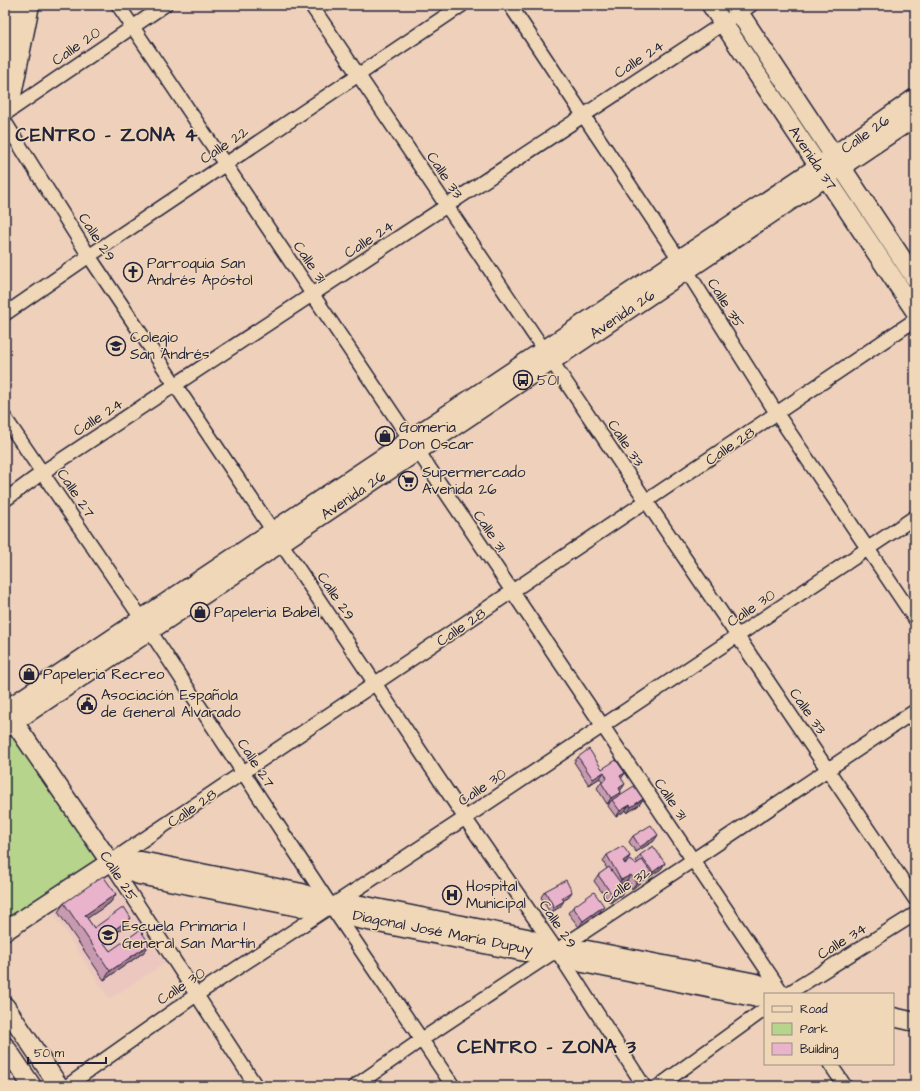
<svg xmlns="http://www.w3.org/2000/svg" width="920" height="1091" viewBox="0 0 920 1091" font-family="'Architects Daughter',sans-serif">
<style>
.built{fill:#ecc7c0}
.green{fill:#b7d48c;stroke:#6c7b64}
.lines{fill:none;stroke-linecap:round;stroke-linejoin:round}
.minor-casing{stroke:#22223b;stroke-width:16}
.secondary-casing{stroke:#22223b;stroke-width:21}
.minor{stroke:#efd7b7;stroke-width:13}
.secondary{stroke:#efd7b7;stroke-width:18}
.wall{fill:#c89aaf;stroke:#22223b}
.shaded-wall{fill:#a37d8f;stroke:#22223b}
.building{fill:#e9b3cc;stroke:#22223b}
.labels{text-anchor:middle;stroke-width:3;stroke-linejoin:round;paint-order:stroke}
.street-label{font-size:15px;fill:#22223b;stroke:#efd7b7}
.poi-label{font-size:15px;fill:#22223b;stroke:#efd7b7;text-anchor:start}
.district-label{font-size:19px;font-weight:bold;letter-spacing:1px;fill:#22223b;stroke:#efd7b7}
</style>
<rect width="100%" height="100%" fill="#eed0bb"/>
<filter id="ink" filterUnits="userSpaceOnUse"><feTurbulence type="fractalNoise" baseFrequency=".025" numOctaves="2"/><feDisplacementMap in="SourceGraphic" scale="8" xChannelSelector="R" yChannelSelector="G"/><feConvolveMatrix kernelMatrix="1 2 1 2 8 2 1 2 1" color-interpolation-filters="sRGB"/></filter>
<g filter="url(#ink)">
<!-- built -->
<path class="built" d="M107,872L165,963L109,999L50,908Z"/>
<!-- green -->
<path class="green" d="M12,731L97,859L5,920V736Z"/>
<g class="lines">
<defs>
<path id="minor" d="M118,5L783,994
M311,5L915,899
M510,5L687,271L777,414L915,619
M5,114L165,5
M5,122L89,256L465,818L557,951L644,1086
M5,314L89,256L462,5
M5,418L150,631L331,906L453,1086
M5,500L43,472L751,5
M787,994L915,914
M830,1064L845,1086
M67,1086L196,995L465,818L915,517
M256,1086L110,862L915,320
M355,1086L421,1040L693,860L915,711
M659,1086L765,1009"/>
<path id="secondary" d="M711,5L915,311
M734,5L915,278
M5,62L16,5
M5,110L12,95L30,5
M5,728L915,117
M110,862L14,722L5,708L16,703L819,166L915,98
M110,862L141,861L302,893L331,906L361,905L527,938L557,951L587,950L756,983L780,994
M114,864L139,875L299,907L331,906L358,919L525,952L557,951L583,963L753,997L765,996
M5,931L110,862
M5,1006L59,1086
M893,1017L915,1022
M5,1046L32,1086"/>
</defs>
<!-- minor casing -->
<use href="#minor" class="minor-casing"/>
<!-- secondary casing -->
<use href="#secondary" class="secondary-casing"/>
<!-- minor -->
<use href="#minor" class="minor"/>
<!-- secondary -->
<use href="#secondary" class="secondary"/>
</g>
<!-- wall -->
<path class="wall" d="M578,757L602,769L625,773L621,778V790H620L621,792L619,796L643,799L639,805L627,813L626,810L616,817L608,806L610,802L607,804L597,788L601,782L602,781L600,778L589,785L574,762Z
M633,836L654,841L636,852L629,842Z
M607,855L630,856L626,862L624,863L625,864H636L638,863L636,861L640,855L665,863L661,869L649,877L648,876L632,889L627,880L621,884V895L610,903L594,881L598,875L607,869L603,861Z
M545,891L568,898L563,900L560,907L550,913L541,897Z
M116,894L110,903L87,918L94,928L125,927L103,942L110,951L150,944L144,952L104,980L58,912L64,903Z
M604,906L600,912L579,927L568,913L573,907Z"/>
<!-- shaded-wall -->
<path class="shaded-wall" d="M604,772L600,778L589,785L593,779Z
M625,773L621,779L620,776Z
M625,784L621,790L615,794L619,788Z
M621,792L617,798L612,800L610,802L607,804L611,798Z
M643,799L639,805L627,813L631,807Z
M630,805L626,810L616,817L620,811Z
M658,835L654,841L636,852L640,847Z
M630,856L626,862L618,866L623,861Z
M665,863L661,869L649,877L653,872Z
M651,872L647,877L632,889L636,883Z
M631,875L627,880L617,886L621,880Z
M625,889L621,895L610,903L614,897Z
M572,892L568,898L558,903L562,898Z
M116,894L110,903L79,924L85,915Z
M564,901L560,907L550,913L554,907Z
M604,906L600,912L579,927L583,921Z
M131,918L125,927L95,947L101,939Z
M150,944L144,952L104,980L110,971Z"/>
<!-- building -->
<path class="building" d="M589,749L602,769L616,760L625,773L620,776L625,784L619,788L621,792L611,798L601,782L607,778L604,772L593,779L578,757Z
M634,786L643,799L631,807L630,805L620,811L612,800Z
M651,825L658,835L640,847L633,836Z
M623,846L630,856L623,861L625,864L630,860L636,864L642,860L651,872L636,883L631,875L621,880L607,855Z
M653,846L665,863L653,872L640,855Z
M609,867L625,889L614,897L598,875Z
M103,876L116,894L85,915L94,928L124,907L131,918L101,939L110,951L140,930L150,944L110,971L64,903Z
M566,880L572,892L562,898L564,901L554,907L545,891Z
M594,892L604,906L583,921L573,907Z"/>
</g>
<!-- icons -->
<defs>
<symbol id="church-ring" viewBox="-11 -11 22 22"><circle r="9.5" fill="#efd7b7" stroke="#22223b" stroke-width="1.5"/><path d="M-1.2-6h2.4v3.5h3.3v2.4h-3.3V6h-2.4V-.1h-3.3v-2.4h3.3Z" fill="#22223b"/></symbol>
<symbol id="school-ring" viewBox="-11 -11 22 22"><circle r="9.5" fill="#efd7b7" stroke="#22223b" stroke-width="1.5"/><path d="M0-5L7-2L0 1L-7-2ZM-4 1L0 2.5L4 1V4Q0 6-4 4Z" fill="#22223b"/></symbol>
<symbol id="bus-ring" viewBox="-11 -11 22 22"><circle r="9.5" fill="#efd7b7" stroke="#22223b" stroke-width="1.5"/><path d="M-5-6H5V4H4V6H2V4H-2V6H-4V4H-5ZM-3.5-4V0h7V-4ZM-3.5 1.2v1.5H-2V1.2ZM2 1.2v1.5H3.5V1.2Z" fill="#22223b"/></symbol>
<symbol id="shop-ring" viewBox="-11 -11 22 22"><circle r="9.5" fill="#efd7b7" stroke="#22223b" stroke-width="1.5"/><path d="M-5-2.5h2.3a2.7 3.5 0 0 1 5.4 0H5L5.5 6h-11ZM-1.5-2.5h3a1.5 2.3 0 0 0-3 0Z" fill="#22223b"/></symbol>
<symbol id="supermarket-ring" viewBox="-11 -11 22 22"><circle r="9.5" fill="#efd7b7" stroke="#22223b" stroke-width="1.5"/><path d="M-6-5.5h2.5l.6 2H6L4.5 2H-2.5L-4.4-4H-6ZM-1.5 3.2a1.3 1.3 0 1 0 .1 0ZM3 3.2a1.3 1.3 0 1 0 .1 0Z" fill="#22223b"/></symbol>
<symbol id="civic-ring" viewBox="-11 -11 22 22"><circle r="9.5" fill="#efd7b7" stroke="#22223b" stroke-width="1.5"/><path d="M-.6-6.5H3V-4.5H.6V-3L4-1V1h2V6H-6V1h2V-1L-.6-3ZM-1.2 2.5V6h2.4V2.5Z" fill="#22223b"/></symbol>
<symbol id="hospital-ring" viewBox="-11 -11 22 22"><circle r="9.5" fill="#efd7b7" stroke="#22223b" stroke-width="1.5"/><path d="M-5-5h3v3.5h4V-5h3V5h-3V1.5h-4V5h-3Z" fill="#22223b"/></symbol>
</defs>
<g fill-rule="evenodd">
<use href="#church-ring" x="122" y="261" width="22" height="22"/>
<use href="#school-ring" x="105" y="335" width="22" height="22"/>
<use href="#bus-ring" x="512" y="369" width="22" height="22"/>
<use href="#shop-ring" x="374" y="425" width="22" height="22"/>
<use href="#supermarket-ring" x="397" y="470" width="22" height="22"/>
<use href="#shop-ring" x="189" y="601" width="22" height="22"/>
<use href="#shop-ring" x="18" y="663" width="22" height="22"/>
<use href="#civic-ring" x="76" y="693" width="22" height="22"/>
<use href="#hospital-ring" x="441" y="884" width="22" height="22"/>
<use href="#school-ring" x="97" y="924" width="22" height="22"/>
</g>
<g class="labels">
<!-- street labels -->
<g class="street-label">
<text transform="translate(76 46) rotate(-35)" y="5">Calle 20</text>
<text transform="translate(639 59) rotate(-33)" y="5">Calle 24</text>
<text transform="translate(865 134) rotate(-35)" y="5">Calle 26</text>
<text transform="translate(224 145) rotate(-34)" y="5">Calle 22</text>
<text transform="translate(813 158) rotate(56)" y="5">Avenida 37</text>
<text transform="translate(445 175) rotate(56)" y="5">Calle 33</text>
<text transform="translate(97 237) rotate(57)" y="5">Calle 29</text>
<text transform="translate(369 239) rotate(-33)" y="5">Calle 24</text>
<text transform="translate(310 262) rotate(56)" y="5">Calle 31</text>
<text transform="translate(726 303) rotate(58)" y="5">Calle 35</text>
<text transform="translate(622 314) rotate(-34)" y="5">Avenida 26</text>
<text transform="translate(98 417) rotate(-33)" y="5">Calle 24</text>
<text transform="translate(626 443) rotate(56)" y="5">Calle 33</text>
<text transform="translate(730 446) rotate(-34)" y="5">Calle 28</text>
<text transform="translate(76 493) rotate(56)" y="5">Calle 27</text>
<text transform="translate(353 495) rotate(-34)" y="5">Avenida 26</text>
<text transform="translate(490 531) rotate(56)" y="5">Calle 31</text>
<text transform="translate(336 596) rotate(56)" y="5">Calle 29</text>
<text transform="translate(751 608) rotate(-34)" y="5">Calle 30</text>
<text transform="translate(461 627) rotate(-34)" y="5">Calle 28</text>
<text transform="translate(808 711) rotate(55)" y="5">Calle 33</text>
<text transform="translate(256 763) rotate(57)" y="5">Calle 27</text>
<text transform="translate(482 787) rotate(-34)" y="5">Calle 30</text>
<text transform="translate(671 799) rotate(56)" y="5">Calle 31</text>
<text transform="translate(192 808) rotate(-34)" y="5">Calle 28</text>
<text transform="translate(119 876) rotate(57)" y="5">Calle 25</text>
<text transform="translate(626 885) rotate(-33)" y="5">Calle 32</text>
<text transform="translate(558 924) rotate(56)" y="5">Calle 29</text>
<text transform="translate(443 932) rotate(11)" y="5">Diagonal José María Dupuy</text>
<text transform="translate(842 941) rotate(-32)" y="5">Calle 34</text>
<text transform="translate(181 986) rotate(-34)" y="5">Calle 30</text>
</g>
<!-- poi labels -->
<g class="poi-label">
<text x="147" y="268">Parroquia San<tspan x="147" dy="17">Andrés Apóstol</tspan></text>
<text x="130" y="342">Colegio<tspan x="130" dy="17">San Andrés</tspan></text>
<text x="537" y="385">501</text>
<text x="399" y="432">Gomeria<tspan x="399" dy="17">Don Oscar</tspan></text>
<text x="422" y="477">Supermercado<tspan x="422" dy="17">Avenida 26</tspan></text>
<text x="214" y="617">Papeleria Babel</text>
<text x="43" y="679">Papeleria Recreo</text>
<text x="101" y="700">Asociación Española<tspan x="101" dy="17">de General Alvarado</tspan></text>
<text x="466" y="891">Hospital<tspan x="466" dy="17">Municipal</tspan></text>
<text x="122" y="931">Escuela Primaria 1<tspan x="122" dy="17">General San Martín</tspan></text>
</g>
<!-- district labels -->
<g class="district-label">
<text x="107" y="141">CENTRO - ZONA 4</text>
<text x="547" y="1053">CENTRO - ZONA 3</text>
</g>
</g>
<!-- margin -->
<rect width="920" height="1091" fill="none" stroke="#efd7b7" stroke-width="20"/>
<rect x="10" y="10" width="900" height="1071" fill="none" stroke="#22223b" stroke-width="1.5" filter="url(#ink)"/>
<!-- legend -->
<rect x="764" y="993" width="130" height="72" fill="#efd7b7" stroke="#9d8f85"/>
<rect x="772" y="1006" width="20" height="6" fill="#efd7b7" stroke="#9d8f85"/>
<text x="800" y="1013" font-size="12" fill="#22223b">Road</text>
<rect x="772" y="1023" width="20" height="12" fill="#b7d48c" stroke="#9d8f85"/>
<text x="800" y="1033" font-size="12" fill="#22223b">Park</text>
<rect x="772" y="1043" width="20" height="12" fill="#e9b3cc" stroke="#9d8f85"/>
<text x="800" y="1053" font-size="12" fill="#22223b">Building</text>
<!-- scale -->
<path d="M28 1057v6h78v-6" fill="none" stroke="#22223b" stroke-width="2"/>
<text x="34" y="1057" font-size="12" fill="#22223b" stroke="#efd7b7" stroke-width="3" paint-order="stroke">50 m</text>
</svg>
